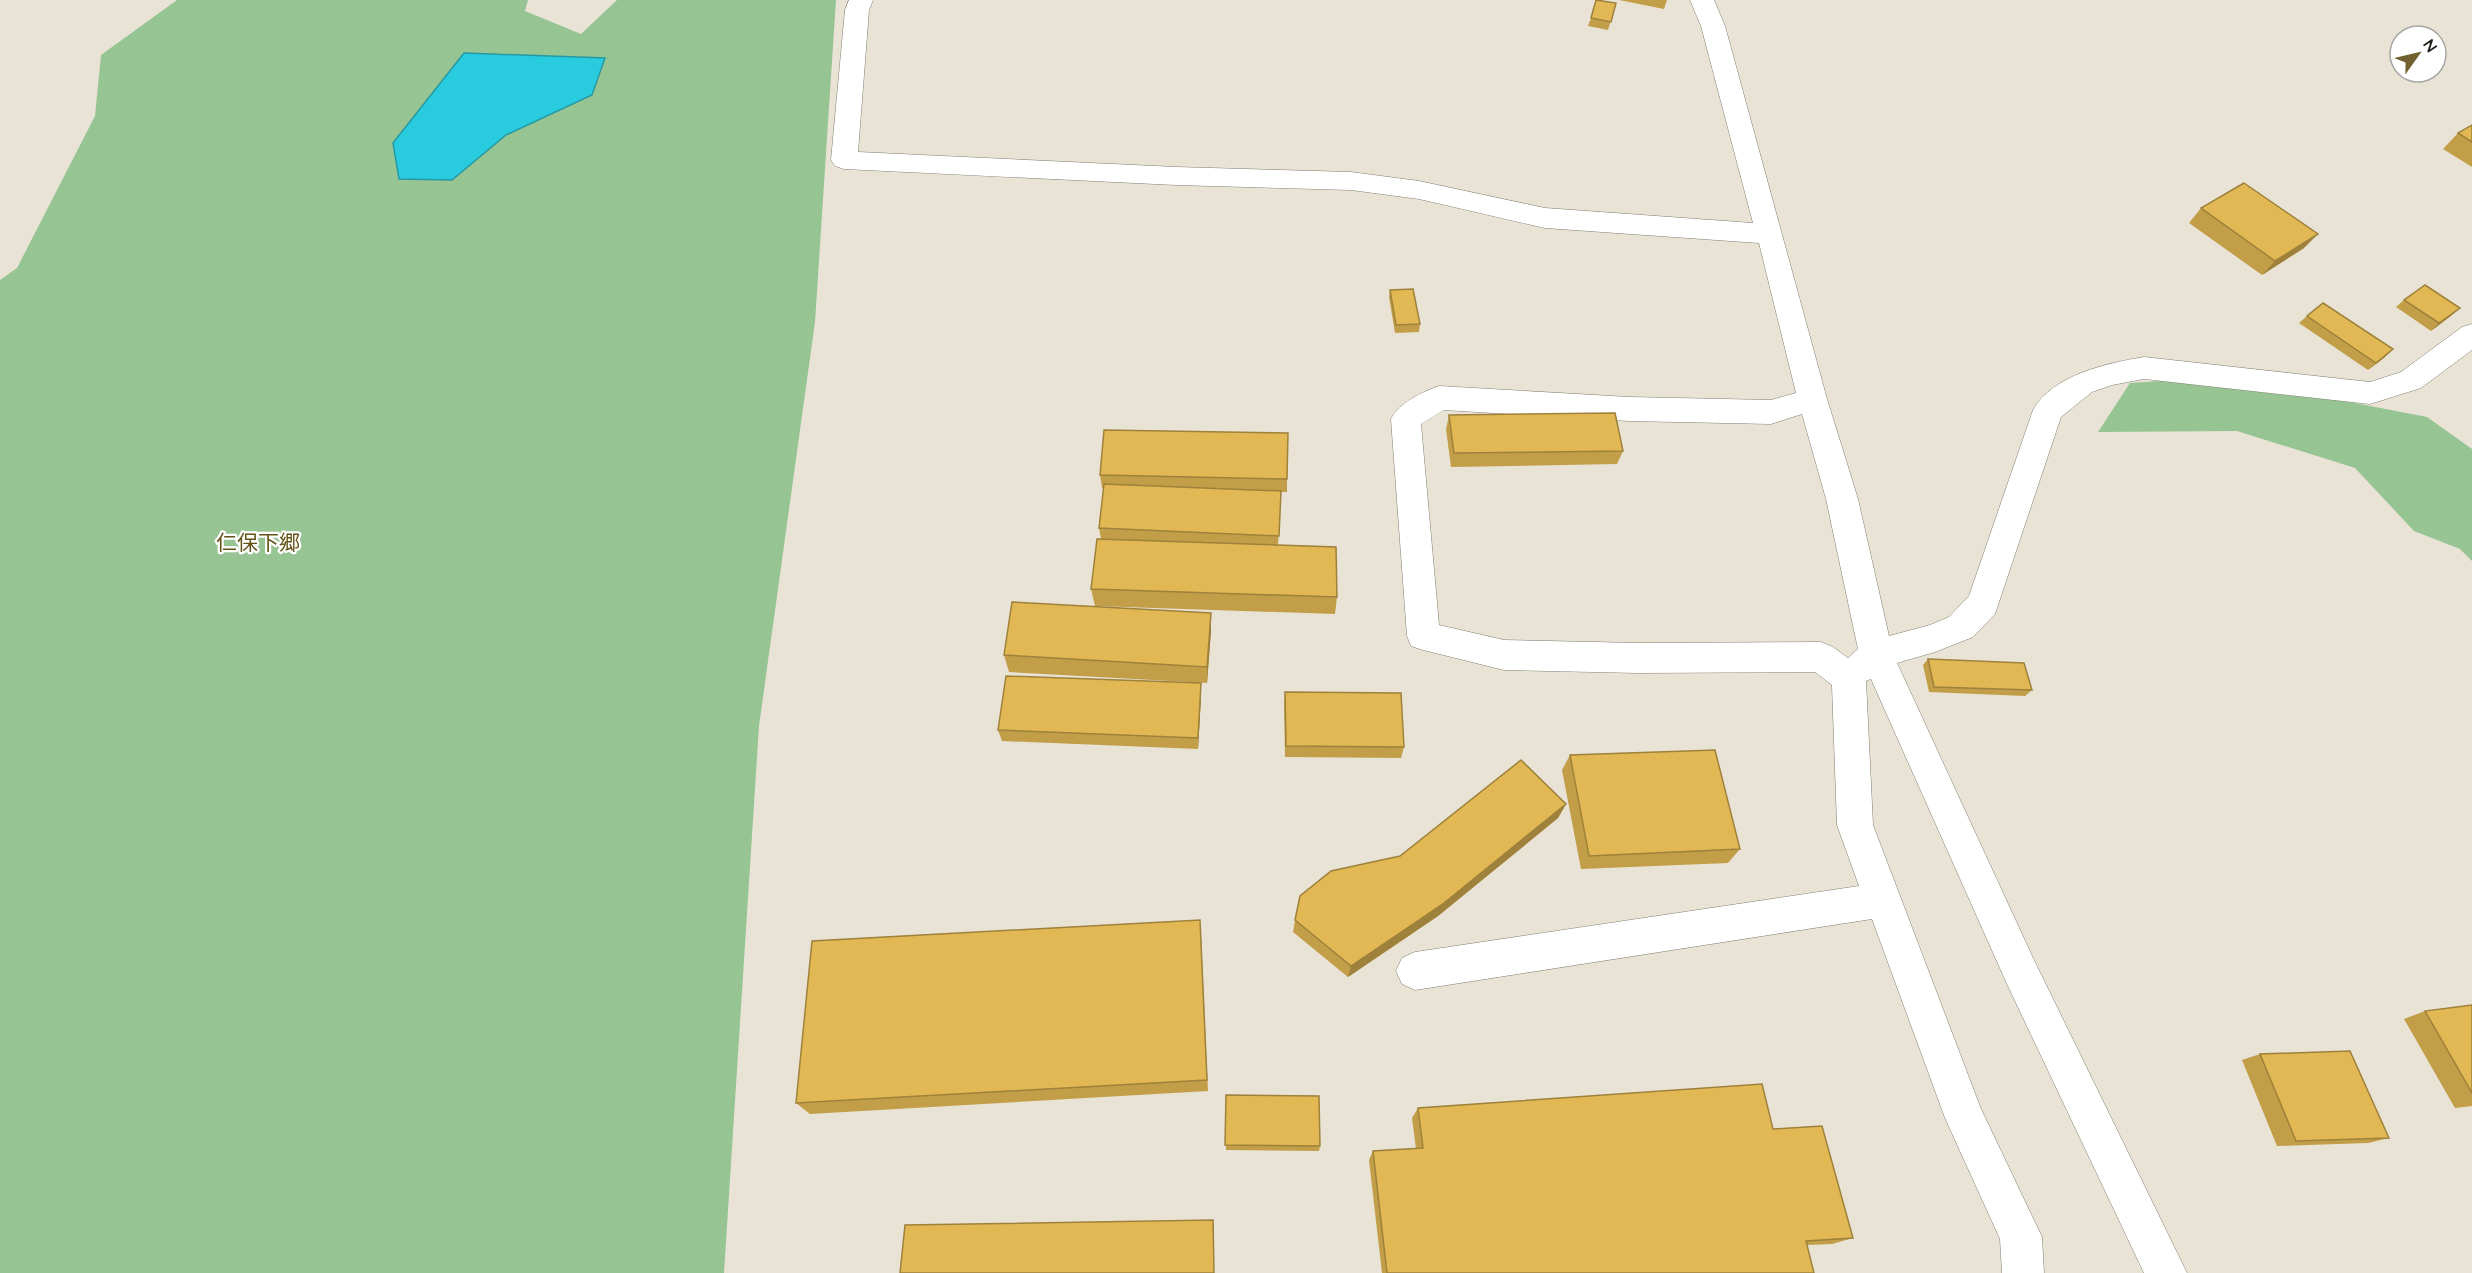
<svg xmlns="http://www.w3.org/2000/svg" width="2472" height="1273" viewBox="0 0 2472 1273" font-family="Quicksand,'Noto Sans JP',sans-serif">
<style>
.green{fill:#96c493}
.water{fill:#28ccde;stroke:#2699a4;stroke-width:1.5}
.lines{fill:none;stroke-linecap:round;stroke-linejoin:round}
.minor-casing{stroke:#837e72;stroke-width:1}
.minor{fill:#fff;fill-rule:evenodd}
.wall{fill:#c29e48}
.shaded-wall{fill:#9e813b}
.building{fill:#e1b854;stroke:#9e813b;stroke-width:1.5}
.labels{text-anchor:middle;stroke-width:4.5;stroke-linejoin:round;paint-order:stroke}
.quarter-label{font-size:21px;fill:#645316;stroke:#fff}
</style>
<rect width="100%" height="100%" fill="#e9e3d6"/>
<!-- green -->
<path class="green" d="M177,0H528L525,11L581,34L617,0H836L815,322L759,726L724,1273H0V280L17,268L95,116L101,55Z
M2220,377L2427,417L2472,449V561L2460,549L2414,531L2355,468L2237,431L2098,432L2130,383Z"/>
<!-- water -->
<path class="water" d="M464,53L605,58L592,95L506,135L452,180L399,179L393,143Z"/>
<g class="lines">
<defs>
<path id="minor" d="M849,0H873L869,10L858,152L1176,167L1351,172L1419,181L1545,208L1753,223L1701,26L1690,0H1714L1725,26L1827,399L1858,499L1889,636L1930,625L1949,617L1969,596L2033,410C2052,375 2108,363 2144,357L2370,382L2401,372L2462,327L2472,324V350L2421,388L2370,404L2144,379L2112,385L2092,392L2061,417L1995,614L1973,637L1935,652L1897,663L2033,958L2187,1273H2144L2007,984L1871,679L1866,681L1873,825L1981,1109L2042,1237L2044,1273H2002L2000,1239L1945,1118L1872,919L1415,990L1402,984L1396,971L1402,958L1415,952L1859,886L1837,825L1832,685L1815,672L1638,673L1504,670L1423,650L1411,646L1407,636L1391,419C1399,403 1422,392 1439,386L1629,397L1771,400L1796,393L1759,243L1545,228L1419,199L1351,190L1176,185L844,169L835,166L831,160L845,10ZM1444,410L1629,421L1771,424L1802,414L1826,499L1858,649L1848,658L1833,647L1821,642L1638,643L1504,640L1439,625L1421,424Z"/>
</defs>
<!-- minor casing -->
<use href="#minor" class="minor-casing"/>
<!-- minor -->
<use href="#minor" class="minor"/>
</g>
<!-- wall -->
<path class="wall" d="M1619,0H1667L1664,9Z
M1616,3L1608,30L1588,26L1591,18Z
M2472,125V167L2443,149L2458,133Z
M2201,208L2304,248L2262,275L2189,223Z
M1390,290L1420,324L1419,332L1395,333L1389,297Z
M2404,300L2452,315L2431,331L2396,307Z
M2307,316L2385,357L2368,370L2299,323Z
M1449,415L1623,451L1617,464L1451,467L1446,429Z
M1100,475L1287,479V492H1281L1278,545L1337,597L1335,614L1095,606L1091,589L1101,539L1099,528L1104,488H1102Z
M1211,613V631L1207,683L1009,672L1004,655Z
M1928,659L2032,690L2025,696L1929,692L1923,665Z
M1201,683V695L1198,749L1002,741L998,730Z
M1285,692L1404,747L1401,758L1285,757L1284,703Z
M1570,755L1740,849L1728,863L1581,869L1562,770Z
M1566,804L1558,818L1438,916L1348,977L1293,932L1295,920L1400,856Z
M1201,935L1208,1091L810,1114L796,1103Z
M2472,1005V1106L2455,1108L2404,1019L2425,1011Z
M2260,1054L2389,1138L2368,1143L2277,1146L2242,1060Z
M1226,1095L1320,1146L1319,1151L1226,1150Z
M1418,1108L1773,1129L1853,1238L1832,1244L1807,1245L1814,1273H1382L1369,1160L1373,1151L1416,1149L1412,1118Z"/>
<!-- shaded-wall -->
<path class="shaded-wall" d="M2318,234L2304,248L2262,275L2275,261Z
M2460,308L2452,315L2431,331L2439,323Z
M2393,349L2385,357L2368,370L2376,363Z
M1211,613V631L1207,683V667Z
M1201,683V695L1198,749V738Z
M1566,804L1558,818L1438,916L1348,977L1351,966Z
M1213,1220L1214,1227V1273Z"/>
<!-- building -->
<path class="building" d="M1596,0L1616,3L1611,22L1591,18Z
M2472,125V142L2458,133Z
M2244,183L2318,234L2275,261L2201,208Z
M2425,285L2460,308L2439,323L2404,300Z
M1413,289L1420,324L1396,325L1390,290Z
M2323,303L2393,349L2376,363L2307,316Z
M1615,413L1623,451L1454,453L1449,415Z
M1104,430L1288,433L1287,479L1100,475Z
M1104,484L1281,491L1279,536L1099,528Z
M1097,539L1336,547L1337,597L1091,589Z
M1012,602L1211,613L1207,667L1004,655Z
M1928,659L2024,663L2032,690L1934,687Z
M1006,676L1201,683L1198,738L998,730Z
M1285,692L1401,693L1404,747L1286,746Z
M1715,750L1740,849L1589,856L1570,755Z
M1521,760L1566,804L1444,903L1351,966L1295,920L1300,896L1331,871L1400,856Z
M1200,920L1207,1080L796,1103L812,941Z
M2472,1005V1093L2425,1011Z
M2350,1051L2389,1138L2296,1141L2260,1054Z
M1762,1084L1773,1129L1822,1126L1853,1238L1806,1241L1814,1273H1387L1373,1151L1423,1148L1418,1108Z
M1226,1095L1319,1096L1320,1146L1225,1145Z
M1213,1220L1214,1273H900L905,1225Z"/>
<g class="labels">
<!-- quarter labels -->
<g class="quarter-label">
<text x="258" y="550">仁保下郷</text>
</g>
</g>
<!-- north arrow -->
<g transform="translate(2418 54) rotate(56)"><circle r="28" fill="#ffffff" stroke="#a7a6a4" stroke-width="1.5"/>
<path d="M0-4.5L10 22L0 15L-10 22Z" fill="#71612e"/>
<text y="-9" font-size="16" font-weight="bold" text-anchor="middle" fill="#23211c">N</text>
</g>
</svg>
